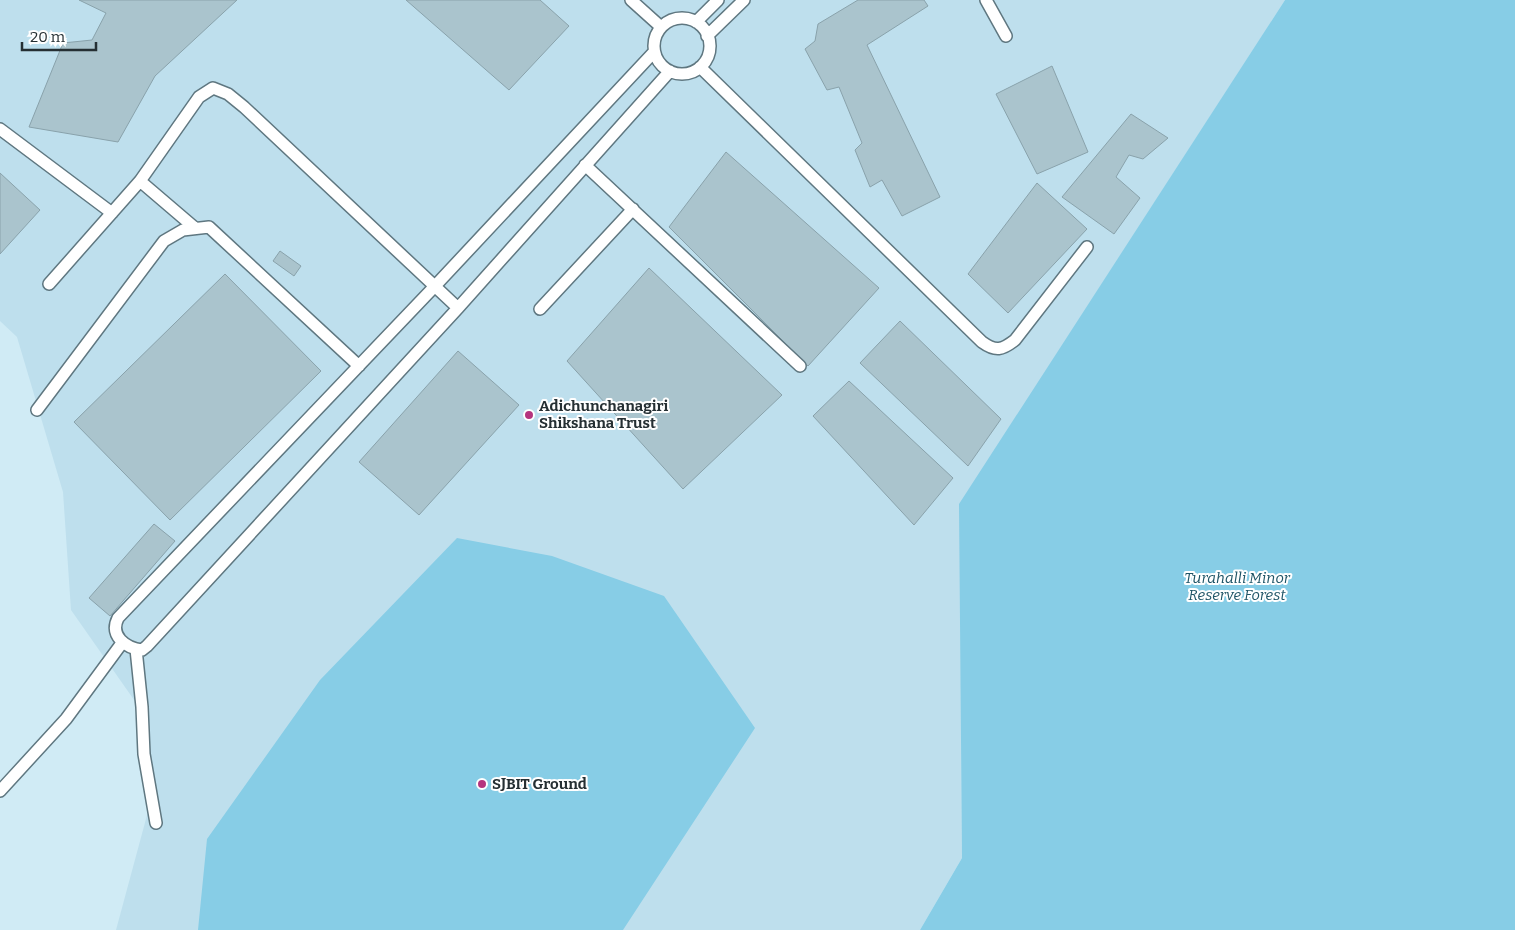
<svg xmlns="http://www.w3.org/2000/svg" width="1515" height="930" viewBox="0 0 1515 930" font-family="Bitter,serif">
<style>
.built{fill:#bedfed}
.green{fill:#87cde6}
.building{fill:#aac4cd;stroke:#89a2ab}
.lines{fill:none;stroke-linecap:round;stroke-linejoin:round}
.service-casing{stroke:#5f7780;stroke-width:14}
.service{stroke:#fff;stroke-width:11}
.poi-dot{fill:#b5347e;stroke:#fff;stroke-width:2}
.labels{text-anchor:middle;stroke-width:4;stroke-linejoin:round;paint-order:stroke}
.poi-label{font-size:15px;font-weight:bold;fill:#252f33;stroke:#fff;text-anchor:start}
.park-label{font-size:15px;font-style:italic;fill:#1e5466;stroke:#fff}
</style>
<rect width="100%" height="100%" fill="#d0ebf5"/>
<!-- built -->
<path class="built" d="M0,0H1285L960,504L962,858L920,930H116L153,793L139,707L71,610L63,492L17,337L0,321Z"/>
<!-- green -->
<path class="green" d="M1285,0H1515V930H920L962,858L959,504Z
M457,538L552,556L664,596L755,728L623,930H198L207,839L320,680Z"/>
<!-- building -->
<path class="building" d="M79,0H237L155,76L118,142L29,127L63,43L92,40L106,13Z
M406,0H540L569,26L509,90Z
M858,0H924L928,6L867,45L940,197L902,216L882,180L870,187L855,150L862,143L839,87L827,90L805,49L815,41L818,24Z
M1052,66L1088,152L1037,174L996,94Z
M1131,114L1168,138L1143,159L1129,155L1116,177L1140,198L1114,234L1062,197Z
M726,152L879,288L808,366L669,227Z
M0,173L40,210L0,254Z
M1037,183L1087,229L1008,313L968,274Z
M280,251L301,266L294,276L273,261Z
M649,268L782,395L683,489L567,361Z
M225,274L321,371L170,520L74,422Z
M900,321L1001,419L968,466L860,363Z
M458,351L519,405L419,515L359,462Z
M849,381L953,478L914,525L813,416Z
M154,524L175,541L110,616L89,598Z"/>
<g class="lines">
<defs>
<path id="service" d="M631,0L661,27
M986,0L1006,36
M654 46a28 28 0 1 1 56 0a28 28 0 1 1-56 0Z
M696,22L718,0
M707,36L744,0
M654,52L435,286L118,618C109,636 126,648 142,650L147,646L458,308L670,71
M700,67L982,342C996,352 1002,350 1015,340L1087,247
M0,129L112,213
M585,165L800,366
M140,181L195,228
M49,284L140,181L199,97L213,88L228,94L244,107L458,308
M540,309L633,209
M37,410L164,241L183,230L209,227L359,366
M136,649L142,707L144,754L156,823
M0,791L66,719L122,643"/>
</defs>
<!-- service casing -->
<use href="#service" class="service-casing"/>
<!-- service -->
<use href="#service" class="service"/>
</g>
<!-- markers -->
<g class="poi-dot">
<circle cx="529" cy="415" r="5"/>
<circle cx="482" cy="784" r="5"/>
</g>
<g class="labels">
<!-- poi labels -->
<g class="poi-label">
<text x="539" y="411">Adichunchanagiri<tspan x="539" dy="17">Shikshana Trust</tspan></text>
<text x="492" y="789">SJBIT Ground</text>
</g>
<!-- park labels -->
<g class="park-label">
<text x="1237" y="583">Turahalli Minor<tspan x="1237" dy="17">Reserve Forest</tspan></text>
</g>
</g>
<!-- scale -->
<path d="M22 42v8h74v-8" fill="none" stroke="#252f33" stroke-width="2.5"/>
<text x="30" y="42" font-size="15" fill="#252f33" stroke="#ffffff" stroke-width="4" paint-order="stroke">20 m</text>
</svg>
